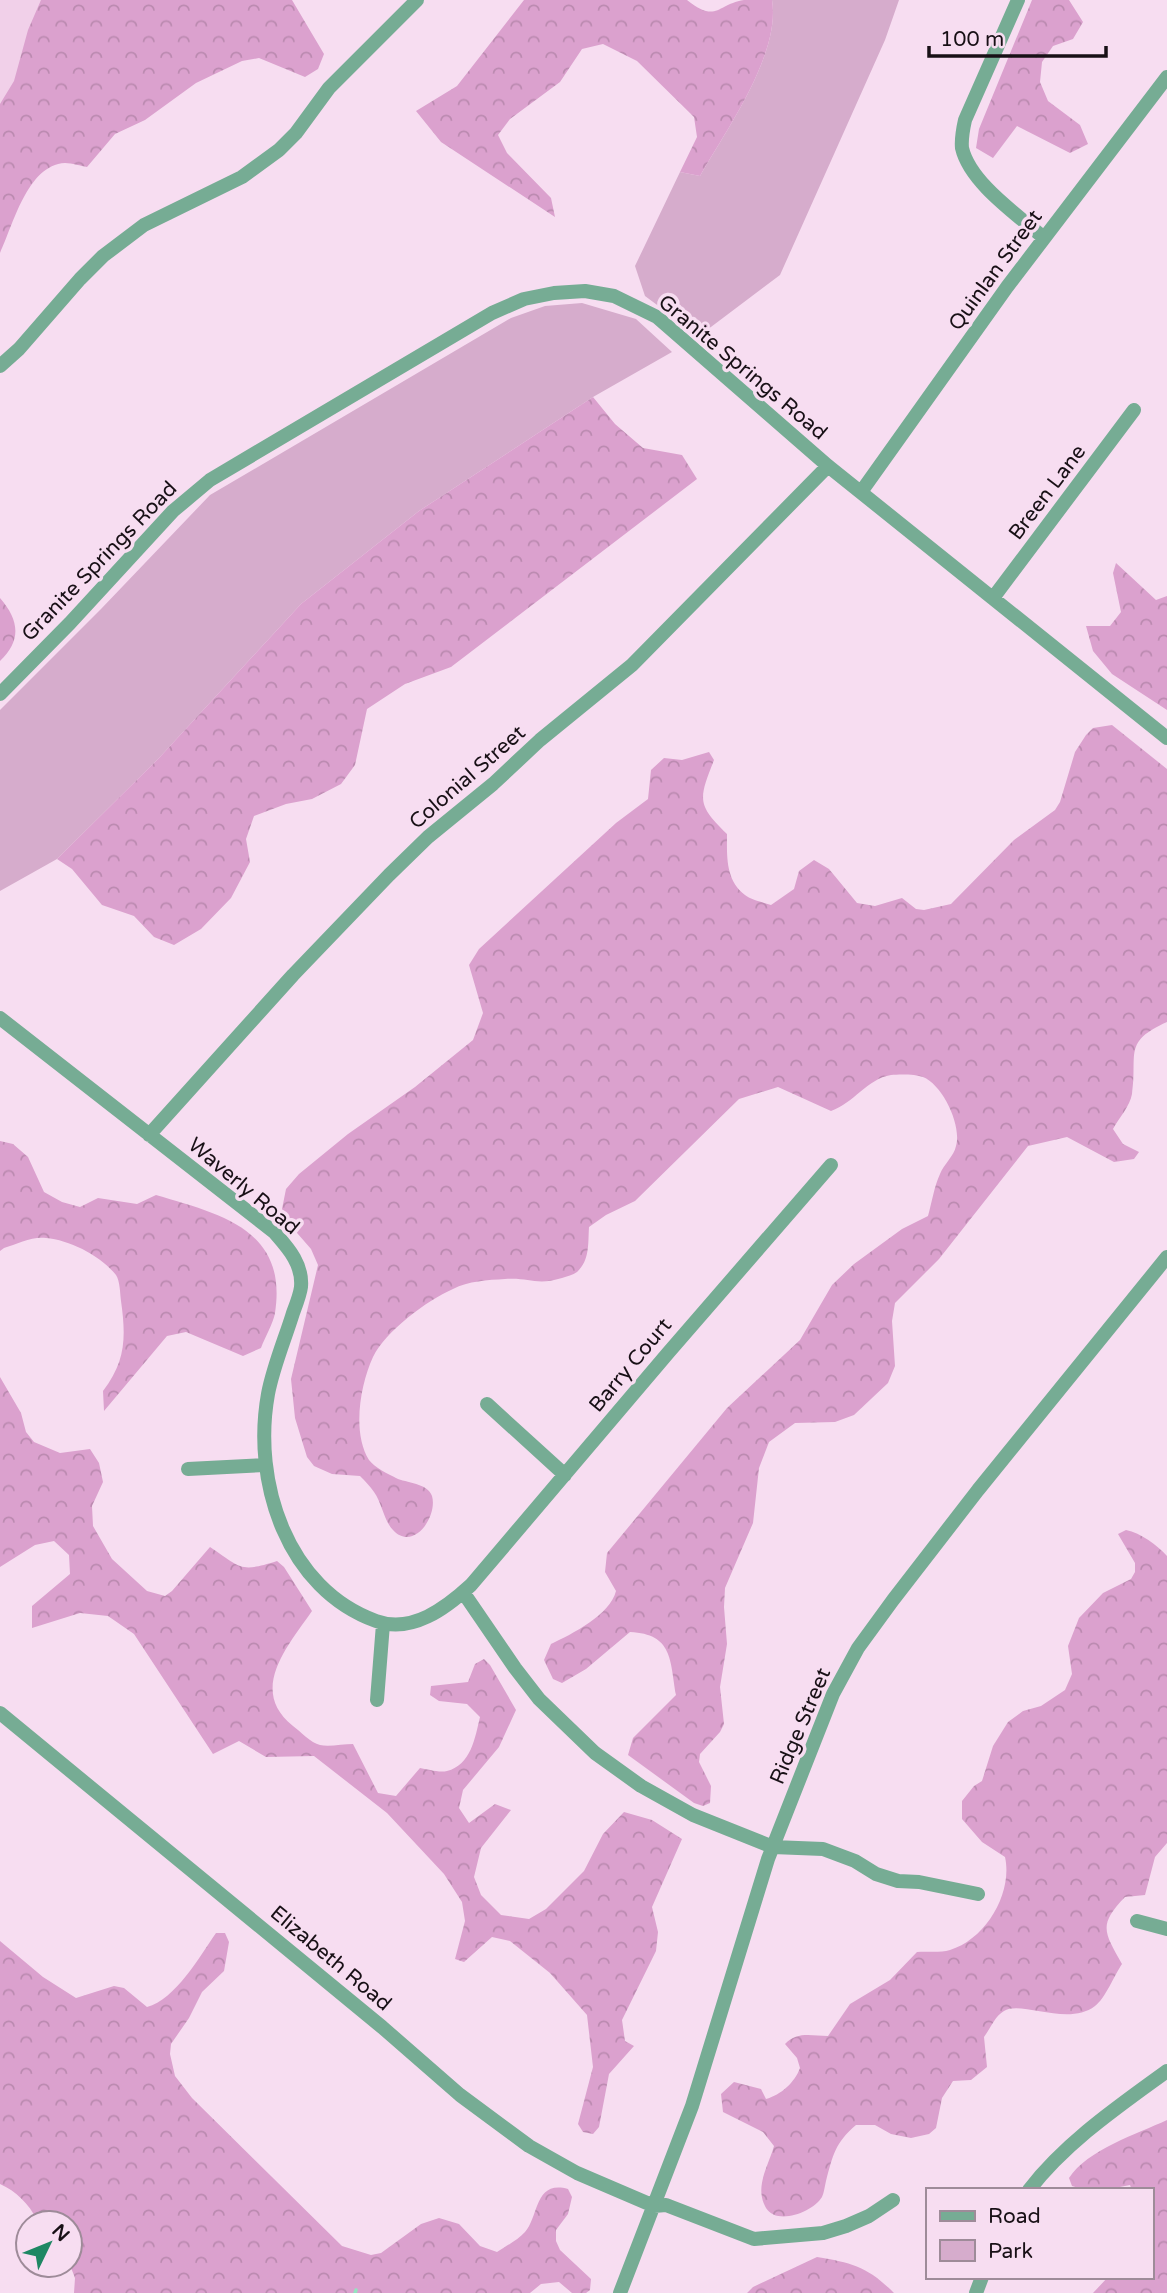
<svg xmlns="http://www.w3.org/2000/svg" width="1167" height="2293" viewBox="0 0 1167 2293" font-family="'Varela Round',sans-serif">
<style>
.built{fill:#f1d0e9}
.green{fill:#d6accc}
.forest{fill:url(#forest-crowns)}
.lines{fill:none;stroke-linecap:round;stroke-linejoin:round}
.stream{stroke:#94e3c0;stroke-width:3.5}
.minor{stroke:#76ac94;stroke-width:14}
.labels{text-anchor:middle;stroke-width:7;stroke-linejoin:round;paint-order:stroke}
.street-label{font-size:21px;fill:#181016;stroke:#f7ddf1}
</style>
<defs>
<pattern id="forest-crowns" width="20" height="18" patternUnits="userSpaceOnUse" patternTransform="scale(1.75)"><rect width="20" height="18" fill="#dba1ce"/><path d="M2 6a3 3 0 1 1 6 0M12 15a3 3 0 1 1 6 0" fill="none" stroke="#bb8ab0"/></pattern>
</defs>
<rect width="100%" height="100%" fill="#f7ddf1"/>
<!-- built -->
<path class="built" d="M0,0H65L0,148Z"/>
<!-- green -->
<path class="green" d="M772,0H899L885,40L780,275L699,336L645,296L635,266L680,172L700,176C726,130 781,54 772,0Z
M582,303L636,319L672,352L593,397L419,511L301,604L159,758L57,859L0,891V710L101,609L210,495L511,318L545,306Z"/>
<!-- forest -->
<path class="forest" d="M41,0H292L324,54L318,69L305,77L259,58L242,61L196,83L145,120L115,134L87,167C81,166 72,163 65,163C27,165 13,226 0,253V104L14,81L28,30Z
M524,0H687C717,24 717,4 744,0C753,0 763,0 772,0C781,54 726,130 700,176L680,172L697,137L694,117L637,61L603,44L582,49L560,82L510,119L498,135L507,153L551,198L555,217L441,142L416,111L457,86Z
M1032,0H1069L1083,22L1073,39L1053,46L1042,62L1040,82L1048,101L1080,125L1088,144L1070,153L1017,126L993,158L976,148L979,129Z
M593,397L615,424L643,448L682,455L697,479L451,667L405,684L367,709L355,765L341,784L312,799L286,804L254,816L246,839L250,862L231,898L201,929L174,945L154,937L134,916L102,905L72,869L57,859L159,758L301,604L419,511Z
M1116,563L1156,600L1167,596V710L1112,674L1093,651L1086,626H1110L1121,612L1113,573Z
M0,598C19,620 22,640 0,661Z
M1112,725L1167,769V1022C1122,1042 1138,1054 1132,1094C1130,1106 1119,1118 1113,1129L1123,1144L1139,1152L1134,1159L1114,1162L1067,1137L1028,1146L939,1259L895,1303L892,1321L895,1366L888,1383L854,1415L835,1422L795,1423L769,1442L759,1468L753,1523L725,1588L724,1607L727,1644L720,1687L724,1724L720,1732L700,1754L699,1762L711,1786L710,1803L703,1806L694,1803L628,1755L633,1738L676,1695C670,1660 673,1634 630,1632L586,1669L562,1683L553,1679L544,1660L551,1644C572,1634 610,1615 616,1591L605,1572L607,1553L727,1408L800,1340L832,1285L854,1264L902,1229L928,1216C932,1202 934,1187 940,1174C944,1164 954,1156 956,1146C962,1126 943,1085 923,1077C916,1074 899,1074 891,1075C867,1079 854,1103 831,1111L778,1087L739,1099L635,1201L606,1215L589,1227C588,1243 590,1260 577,1272C573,1275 567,1276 562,1278C536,1286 529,1277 505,1279C488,1280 468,1281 453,1289C426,1301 386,1331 373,1357C360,1385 352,1433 369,1460C374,1467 388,1474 396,1478C406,1483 428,1483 432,1496C438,1517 413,1552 393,1530C384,1521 382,1503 374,1492C370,1486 365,1481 360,1476L332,1474L314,1466L307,1457L295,1418L291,1379L318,1265L311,1249L284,1218L282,1209L286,1189L299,1174L348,1134L415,1087L473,1040L483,1013L469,965L479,949L616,823L648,799L651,770L664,758L682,760L709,752L714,760C699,799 696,804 727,834C727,855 725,880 745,895C751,900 763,902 771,905L794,889L799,871L814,860L829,869L857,903L875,906L902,898L916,909L924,910L951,904L1014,840L1055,810L1060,802L1075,752L1086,735L1093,728Z
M0,1141L13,1144L28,1157L44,1192L62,1202L80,1207L98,1198L137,1204L156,1195C220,1214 288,1229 275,1313C273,1324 265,1337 261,1348L243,1356L186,1332L167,1336L104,1411L103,1391C126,1361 126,1337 121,1301C120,1293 120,1281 116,1275C101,1256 70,1240 46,1238C33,1236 17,1244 4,1248L0,1251Z
M0,1377L21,1413L26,1432L34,1442L60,1453L90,1449L99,1463L103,1482L92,1506L93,1526L112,1559L147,1591L165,1596L172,1591L210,1547C242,1568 239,1573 277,1561L284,1567L312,1611C288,1646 248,1690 293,1726C300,1731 311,1743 320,1745C329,1747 343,1744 353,1744L378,1793L396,1796L420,1768C427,1769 439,1773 447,1771C471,1765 475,1738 480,1717L467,1704L439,1701L430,1695L431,1686L468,1682L475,1664L484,1659L490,1665L516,1710L499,1747L463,1790L459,1808L469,1823L495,1804L511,1810L481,1848L474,1877L481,1895L501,1915L529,1919L546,1909L584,1871L603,1834L624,1812L652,1820L682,1839L652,1907L658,1932L656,1951L622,2020L625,2041L634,2046L609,2074L599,2127L593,2134L583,2132L578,2124L593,2067L587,2015L550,1973L510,1941L492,1937L464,1962L455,1959L465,1921L462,1902L444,1874L387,1813L314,1756L266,1757L239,1741L213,1754L134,1634L108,1616L80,1613L32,1628V1606L70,1574L69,1555L54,1541L35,1545L0,1567Z
M1126,1530C1141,1533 1157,1545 1167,1556V1843L1155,1857L1145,1895L1125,1897C1098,1925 1104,1932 1122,1964C1115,1974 1105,1999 1095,2006C1068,2027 1021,2000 1004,2011C995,2016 990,2029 984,2037L987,2067L971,2080L953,2081L942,2098L936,2128L929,2134L911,2138L891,2134L875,2125H856C835,2143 833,2155 826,2181C825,2185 824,2193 822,2197C813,2212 777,2226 766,2208C754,2187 768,2167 774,2146L763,2132L723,2112L721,2094L734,2082L761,2089L766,2099C781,2095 795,2082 800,2068L797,2058L785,2044C797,2031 812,2036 828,2036L850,2004L890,1980L917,1952C927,1951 940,1953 950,1950C986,1939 1013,1893 1005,1857L982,1842L962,1819V1801L974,1786L982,1781L993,1746L1008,1722L1023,1711L1041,1706L1065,1690L1072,1674L1068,1646L1079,1618L1103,1593L1131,1579L1135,1572V1563L1118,1534Z
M216,1933H225L229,1942L224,1971L202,1992L189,2018L171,2044L170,2054L175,2076L192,2098L342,2246L371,2255L381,2253L421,2224L439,2218L459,2224L480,2246L497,2252C506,2246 518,2240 525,2232C539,2217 534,2180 568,2189L572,2197L568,2214L556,2230V2241L560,2250L591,2279L590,2290L586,2293H572L559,2282L541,2284L530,2293H74L75,2278L70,2265V2223H35L37,2220C29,2204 16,2191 0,2184V1941L43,1977L76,1998L114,1986L124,1988L147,2007C175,2000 200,1956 216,1933Z
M1167,2120V2293H1093L1108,2277H1151V2190H1132L1130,2185C1110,2189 1092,2193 1072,2186L1069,2178C1087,2150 1137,2134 1167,2120Z
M817,2257C853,2263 868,2267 894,2293H747L753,2287Z"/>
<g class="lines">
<!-- stream -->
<path class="stream" d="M355,2293L356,2290"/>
<!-- minor -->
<path class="minor" d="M1018,0L965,120C963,129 961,138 962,148C970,183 1018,215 1044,238
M0,366L19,349L80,279L103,256L144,225L242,177L279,150L296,133L329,88L417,0
M861,492L1007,287L1167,77
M993,598L1134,410
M0,694L70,623L173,511L210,480L492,313L524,299L554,293L585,291L614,296L657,317L828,466L1167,738
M0,1018L274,1232C288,1248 303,1264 301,1287C300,1295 296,1305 293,1313C285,1339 273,1367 268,1394C252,1482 287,1589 376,1621C412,1634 446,1608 471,1585L668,1353L831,1165
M149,1135L293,975L389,875L428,837L493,784L540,740L632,665L828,466
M487,1404L565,1475
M188,1469L265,1465
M463,1592L515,1668L539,1699L595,1753L641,1786L693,1815L773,1847L823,1849L855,1861L876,1874L898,1881L919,1882L978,1894
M377,1700L383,1624
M0,1713L382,2027L460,2095L529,2146L577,2173L654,2206L666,2205L754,2239L823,2233L846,2226L869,2216L893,2200
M1137,1921L1167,1929
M1029,2190C1066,2142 1119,2106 1167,2071
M620,2293L692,2106L768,1859L833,1694L858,1648L893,1600L978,1490L1167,1257
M976,2293L982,2277"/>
</g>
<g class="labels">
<!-- street labels -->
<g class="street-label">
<text transform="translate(995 270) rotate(-54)" y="7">Quinlan Street</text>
<text transform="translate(743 367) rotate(40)" y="7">Granite Springs Road</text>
<text transform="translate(1047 492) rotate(-53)" y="7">Breen Lane</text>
<text transform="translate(99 561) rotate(-46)" y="7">Granite Springs Road</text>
<text transform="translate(467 777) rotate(-41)" y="7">Colonial Street</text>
<text transform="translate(244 1186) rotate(40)" y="7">Waverly Road</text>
<text transform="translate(630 1365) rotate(-50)" y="7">Barry Court</text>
<text transform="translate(800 1726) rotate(-67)" y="7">Ridge Street</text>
<text transform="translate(331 1958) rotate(40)" y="7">Elizabeth Road</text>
</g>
</g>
<!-- legend -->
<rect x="926" y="2188" width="228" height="91" fill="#f7ddf1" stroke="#9e8b99" stroke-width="2"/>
<rect x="940" y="2211" width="35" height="10" fill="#76ac94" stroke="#9e8b99" stroke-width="2"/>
<text x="988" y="2223" font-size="21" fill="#181016">Road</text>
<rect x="940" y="2240" width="35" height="21" fill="#d6accc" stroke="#9e8b99" stroke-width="2"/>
<text x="988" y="2258" font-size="21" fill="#181016">Park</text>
<!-- north arrow -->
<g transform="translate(49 2244) rotate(47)"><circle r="33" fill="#f7ddf1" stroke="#9e8b99" stroke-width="2"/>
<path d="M0-5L12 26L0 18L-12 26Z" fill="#1e8763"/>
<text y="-10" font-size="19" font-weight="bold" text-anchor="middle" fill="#181016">N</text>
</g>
<!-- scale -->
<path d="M929 46v10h177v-10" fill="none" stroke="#181016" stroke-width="3.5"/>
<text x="940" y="46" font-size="21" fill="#181016" stroke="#f7ddf1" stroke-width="5" paint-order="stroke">100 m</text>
</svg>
